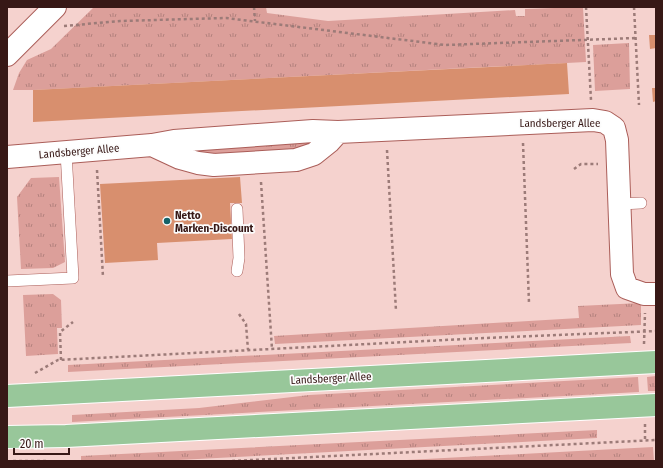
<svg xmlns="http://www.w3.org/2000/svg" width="663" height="468" viewBox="0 0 663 468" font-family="'Fira Sans Condensed',sans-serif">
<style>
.grass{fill:url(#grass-tufts)}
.building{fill:#d88f6e}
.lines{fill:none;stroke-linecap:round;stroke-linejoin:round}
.service-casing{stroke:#ab5e59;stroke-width:12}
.minor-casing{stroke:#ab5e59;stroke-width:24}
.primary-casing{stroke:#fff;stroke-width:24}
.path{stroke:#9c7b78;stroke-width:2.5;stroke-dasharray:3 3;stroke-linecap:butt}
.service{stroke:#fff;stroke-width:11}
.minor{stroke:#fff;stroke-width:22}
.primary{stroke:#98c79a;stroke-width:22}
.poi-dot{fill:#136269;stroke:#fcfcfc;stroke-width:1.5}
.labels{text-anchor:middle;stroke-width:3.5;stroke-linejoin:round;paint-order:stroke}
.street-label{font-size:11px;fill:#371816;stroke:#fcfcfc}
.poi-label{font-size:11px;font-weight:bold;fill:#371816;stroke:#fcfcfc;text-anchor:start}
</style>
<defs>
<pattern id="grass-tufts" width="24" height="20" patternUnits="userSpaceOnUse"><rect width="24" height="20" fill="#dc9f9a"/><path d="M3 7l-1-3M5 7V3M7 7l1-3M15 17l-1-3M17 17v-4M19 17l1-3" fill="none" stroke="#b3817d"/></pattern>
</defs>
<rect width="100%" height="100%" fill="#f5d2ce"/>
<!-- grass -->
<path class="grass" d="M94,7H266L267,13L328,21L515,10L516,16H525V9L583,7L586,62L33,90H13L19,73L27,60L51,49Z
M629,43L630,89L595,91L593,45Z
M313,138L310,148L190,157L191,145Z
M59,177L65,262L53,268L21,269L17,197L31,178Z
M53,294L61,300L62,328H57L58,354L26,356L23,295Z
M641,303V325L275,344L274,336L579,318L578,306Z
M630,336L631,343L68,372V365Z
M656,376V391H648L647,377Z
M638,377L639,392L72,422V415L199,408L309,395Z
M597,430V438L159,461H81V456Z
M653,447L654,461H388Z"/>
<!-- building -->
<path class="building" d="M649,35H656V48L650,49Z
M567,63L569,94L33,122V90Z
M652,88H656V101L653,102Z
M240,177L242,203H230L232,239L157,243L158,260L105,263L100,184Z"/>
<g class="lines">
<defs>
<path id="service" d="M620,204L641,203
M237,271L239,258L237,209
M7,281L73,278L66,152"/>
<path id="minor" d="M7,55L55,7
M152,145L180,158L198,163L214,165L296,160L314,154L329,142L338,132
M7,157L152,145L174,141L313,131L338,132L593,120L605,122L614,128L617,140L622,274L627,288L644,294H656"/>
<path id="primary" d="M7,396L656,362
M7,437L66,436L656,405"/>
</defs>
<!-- service casing -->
<use href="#service" class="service-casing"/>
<!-- minor casing -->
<use href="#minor" class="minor-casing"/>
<!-- primary casing -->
<use href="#primary" class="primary-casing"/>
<!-- path -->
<path class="path" d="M254,7L255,21
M586,7L591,100
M634,7L639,105
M64,26L120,21L226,18L445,45L636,38
M523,143L529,303
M387,150L396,311
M574,169L581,164H598
M97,170L103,277
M261,182L272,349
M239,314L246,324L248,350
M644,344L645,313
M61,360L60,332L73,322
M35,373L58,360L484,338L656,331
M645,424V440
M13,461H46
M232,461L656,440"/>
<!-- service -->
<use href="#service" class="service"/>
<!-- minor -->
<use href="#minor" class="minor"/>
<!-- primary -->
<use href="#primary" class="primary"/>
</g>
<!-- markers -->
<circle class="poi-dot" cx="167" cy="221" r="4"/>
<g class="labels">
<!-- street labels -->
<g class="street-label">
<text x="560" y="127">Landsberger Allee</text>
<text transform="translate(79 151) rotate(-5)" y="4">Landsberger Allee</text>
<text transform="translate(331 378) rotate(-3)" y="4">Landsberger Allee</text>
</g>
<!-- poi labels -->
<g class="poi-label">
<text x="175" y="219">Netto<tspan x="175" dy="13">Marken-Discount</tspan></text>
</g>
</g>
<!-- border -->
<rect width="663" height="468" fill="none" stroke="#371816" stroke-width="16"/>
<!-- scale -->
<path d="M14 448v6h55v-6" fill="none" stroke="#371816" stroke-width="2"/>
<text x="20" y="448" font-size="12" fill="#371816" stroke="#fcfcfc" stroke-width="3" paint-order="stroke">20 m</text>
</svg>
